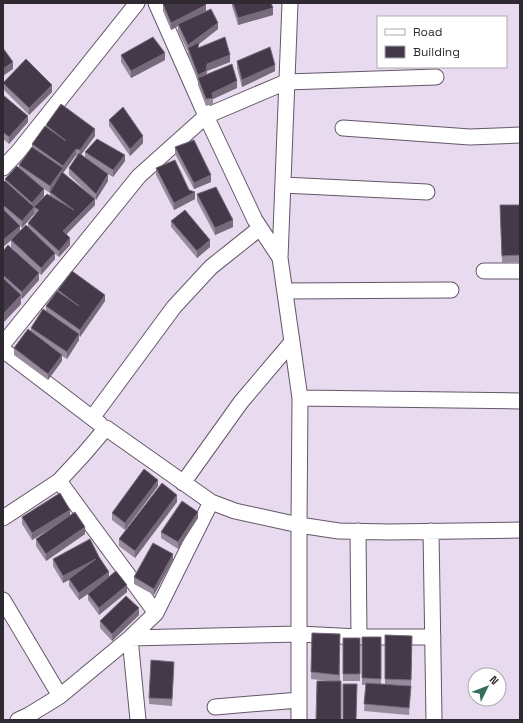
<svg xmlns="http://www.w3.org/2000/svg" width="523" height="723" viewBox="0 0 523 723" font-family="'Space Grotesk',sans-serif">
<style>
.lines{fill:none;stroke-linecap:round;stroke-linejoin:round}
.minor-casing{stroke:#635768;stroke-width:17}
.minor{stroke:#fff;stroke-width:15}
.wall{fill:#968a9c;fill-rule:evenodd}
.shaded-wall{fill:#766a7b}
.building{fill:#443949;stroke:#766a7b}
</style>
<rect width="100%" height="100%" fill="#e9dbef"/>
<g class="lines">
<defs>
<path id="minor" d="M156,3L206,116L255,220L280,258L300,398
M343,128L470,137L520,135
M3,168L18,152L137,3
M283,185L427,192
M280,258L290,3
M484,271H520
M285,291L451,290
M3,344L139,176L206,116L286,82L436,77
M3,350L100,424
M92,418L174,307L211,267L260,228
M59,481L156,613
M183,483L241,402L291,343
M3,518L59,481L84,454L106,428L211,502L235,511L299,525L300,398L520,401
M358,531L359,637
M431,531L434,720
M3,600L60,696L130,638L156,613L211,502
M215,707L299,700
M18,720L29,715L60,696
M138,720L130,638L299,634L359,637H433
M299,720V525L339,531L390,532L520,530"/>
</defs>
<!-- minor casing -->
<use href="#minor" class="minor-casing"/>
<!-- minor -->
<use href="#minor" class="minor"/>
</g>
<!-- wall -->
<path class="wall" d="M232,3H271L273,15L238,25L232,6Z
M163,4L206,11L218,29L199,44V48L230,62L207,71L206,75L237,88L213,99V104L206,106L198,85V82L188,55V52L178,31V26L171,30L163,11Z
M121,55L165,60L131,78L121,62Z
M237,61L275,71L242,87L237,68Z
M3,82L52,92L29,115L3,89Z
M3,95L28,122L9,144L3,139Z
M109,120L143,143L130,156L109,126Z
M46,125L95,136L81,155L85,158V152L125,161L113,177L108,174V181L96,200L95,199V205L66,234L70,245L59,257L55,254V259L41,275L39,273V280L22,299L21,298V304L3,323V251L28,263L11,247V240L12,239L3,247V183L5,182V179L19,167V165L32,147V144L46,127ZM76,155L77,156L69,168V175L90,195L63,173ZM44,189L50,193V196L36,205L44,196ZM34,207V214H35L28,223V227L20,231V226L22,228L34,214Z
M175,147L211,182L194,189L175,154Z
M156,168L189,190L195,199L174,210L156,175Z
M197,194L233,227L215,235L197,201Z
M520,205V262L502,263L500,212Z
M171,221L210,247L197,258L171,227Z
M58,290L105,301L80,337L79,336V340L67,359L62,356V361L48,380L14,355V348L31,331V328L46,311V306L58,292Z
M158,486L125,530L112,520V513Z
M177,502L135,558L119,546V539Z
M70,515L85,534L46,561L36,546V539L50,529L32,540L22,524V517Z
M198,518L178,549L161,538V532Z
M53,559L109,577L127,592L99,615L88,600V594L79,600L69,586V580L63,583L53,566Z
M173,560L154,595L134,584V577Z
M139,615L112,641L100,628V621Z
M312,633L340,634V681H328L311,679Z
M385,635L412,636L411,687L409,715L364,711L366,685H362V637H381V684H385Z
M343,638H360V681H343Z
M174,668L172,706L149,704V698Z"/>
<!-- shaded-wall -->
<path class="shaded-wall" d="M206,5V11L178,24V26L171,30V23Z
M273,8V15L238,25V18Z
M218,23V29L199,44L188,48V52V45Z
M165,53V60L131,78V71Z
M230,55V62L207,71L206,78H198V82V75L207,64Z
M13,62V69L3,76V69Z
M275,65V71L242,87V80Z
M237,81V88L213,99L212,93Z
M52,85V92L29,115V108Z
M28,116V122L9,144V137Z
M95,129V136L80,156V150Z
M143,136V143L130,156V149Z
M76,149V155L63,173V166Z
M125,155V161L113,177V170Z
M63,168V175L50,193V186Z
M108,174V181L96,200V194Z
M211,175V182L194,189V183Z
M44,189V196L34,207V214L22,228V221L32,209V203Z
M195,192V199L174,210V203Z
M95,199V205L63,238V231Z
M233,220V227L215,235V228Z
M20,226V233L3,247V240Z
M70,238V245L59,257V251Z
M210,240V247L197,258V251Z
M55,253V259L41,275V268Z
M39,273V280L22,299V292Z
M21,295V304L3,323V314Z
M105,295V301L80,337V330Z
M79,334V340L67,359V352Z
M62,355V361L48,380V374Z
M158,480V486L125,530V523Z
M177,495V502L135,558V551Z
M70,510V516L32,540V533Z
M198,512V518L178,549V542Z
M85,527V534L46,561V554Z
M173,554V560L154,595V589Z
M96,559V566L63,583V576Z
M109,572V579L79,600V593Z
M127,585V592L99,615V608Z
M139,608V615L112,641V634Z"/>
<!-- building -->
<path class="building" d="M166,3H205L206,5L171,23L163,4Z
M233,3H271L273,8L238,18Z
M211,9L218,23L188,45L178,24Z
M153,37L165,53L131,71L121,55Z
M225,37L230,55L207,64L206,71L198,75L188,48L199,42L198,48Z
M270,47L275,65L242,80L237,61Z
M3,48L13,62L3,69Z
M26,59L52,85L29,108L3,83Z
M232,64L237,81L212,93L213,98L206,99L198,78Z
M3,95L28,116L9,137L3,132Z
M61,104L95,129L80,150L76,149L63,166L32,144L45,126L66,141L46,125Z
M123,107L143,136L130,149L109,120Z
M97,139L125,155L113,170L85,152Z
M194,140L211,175L194,183L175,147Z
M32,147L63,168L50,186L19,165Z
M79,153L108,174L96,194L69,168Z
M175,160L189,190L195,192L174,203L156,168Z
M17,166L44,189L32,203L5,179Z
M62,172L95,199L63,231L70,238L59,251L28,223L39,210L34,207L47,194L74,210L50,192Z
M5,181L34,207L22,221L3,205V183Z
M216,187L233,220L215,228L197,194Z
M500,205H520V255L502,256Z
M3,209L20,226L3,240Z
M185,210L210,240L197,251L171,221Z
M26,225L55,253L41,268L11,240Z
M8,245L39,273L22,292L3,275V251Z
M72,271L105,295L80,330L46,306L57,291L79,306L58,290Z
M3,278L21,295L3,314Z
M43,309L79,334L67,352L31,328Z
M28,329L62,355L48,374L14,348Z
M144,469L158,480L125,523L112,513Z
M162,483L177,495L135,551L119,539Z
M60,493L70,510L32,533L22,517Z
M182,501L198,512L178,542L161,532Z
M75,512L85,527L46,554L36,539Z
M90,539L99,557L109,572L79,593L69,579L96,559L63,576L53,559Z
M153,543L173,554L154,589L134,577Z
M116,571L127,585L99,608L88,594Z
M126,596L139,608L112,634L100,621Z
M312,633L340,634L339,675L311,672Z
M385,635L412,636L411,680L385,679Z
M362,637H381V679L362,678Z
M343,638H360V674H343Z
M151,660L174,662L172,699L149,698Z
M317,681H341V720H316Z
M366,683L411,686L409,708L364,704Z
M343,684H357L356,720H343Z"/>
<!-- border -->
<rect width="523" height="723" fill="none" stroke="#2f2931" stroke-width="8"/>
<!-- legend -->
<rect x="377" y="16" width="130" height="52" fill="#ffffff" stroke="#aca9ad"/>
<rect x="385" y="29" width="20" height="6" fill="#ffffff" stroke="#aca9ad"/>
<text x="413" y="36" font-size="12" fill="#2f2931">Road</text>
<rect x="385" y="46" width="20" height="12" fill="#443949" stroke="#aca9ad"/>
<text x="413" y="56" font-size="12" fill="#2f2931">Building</text>
<!-- north arrow -->
<g transform="translate(487 687) rotate(47)"><circle r="19" fill="#ffffff" stroke="#aca9ad"/>
<path d="M0-3L7 15L0 10L-7 15Z" fill="#36705a"/>
<text y="-6" font-size="11" font-weight="bold" text-anchor="middle" fill="#2f2931">N</text>
</g>
</svg>
